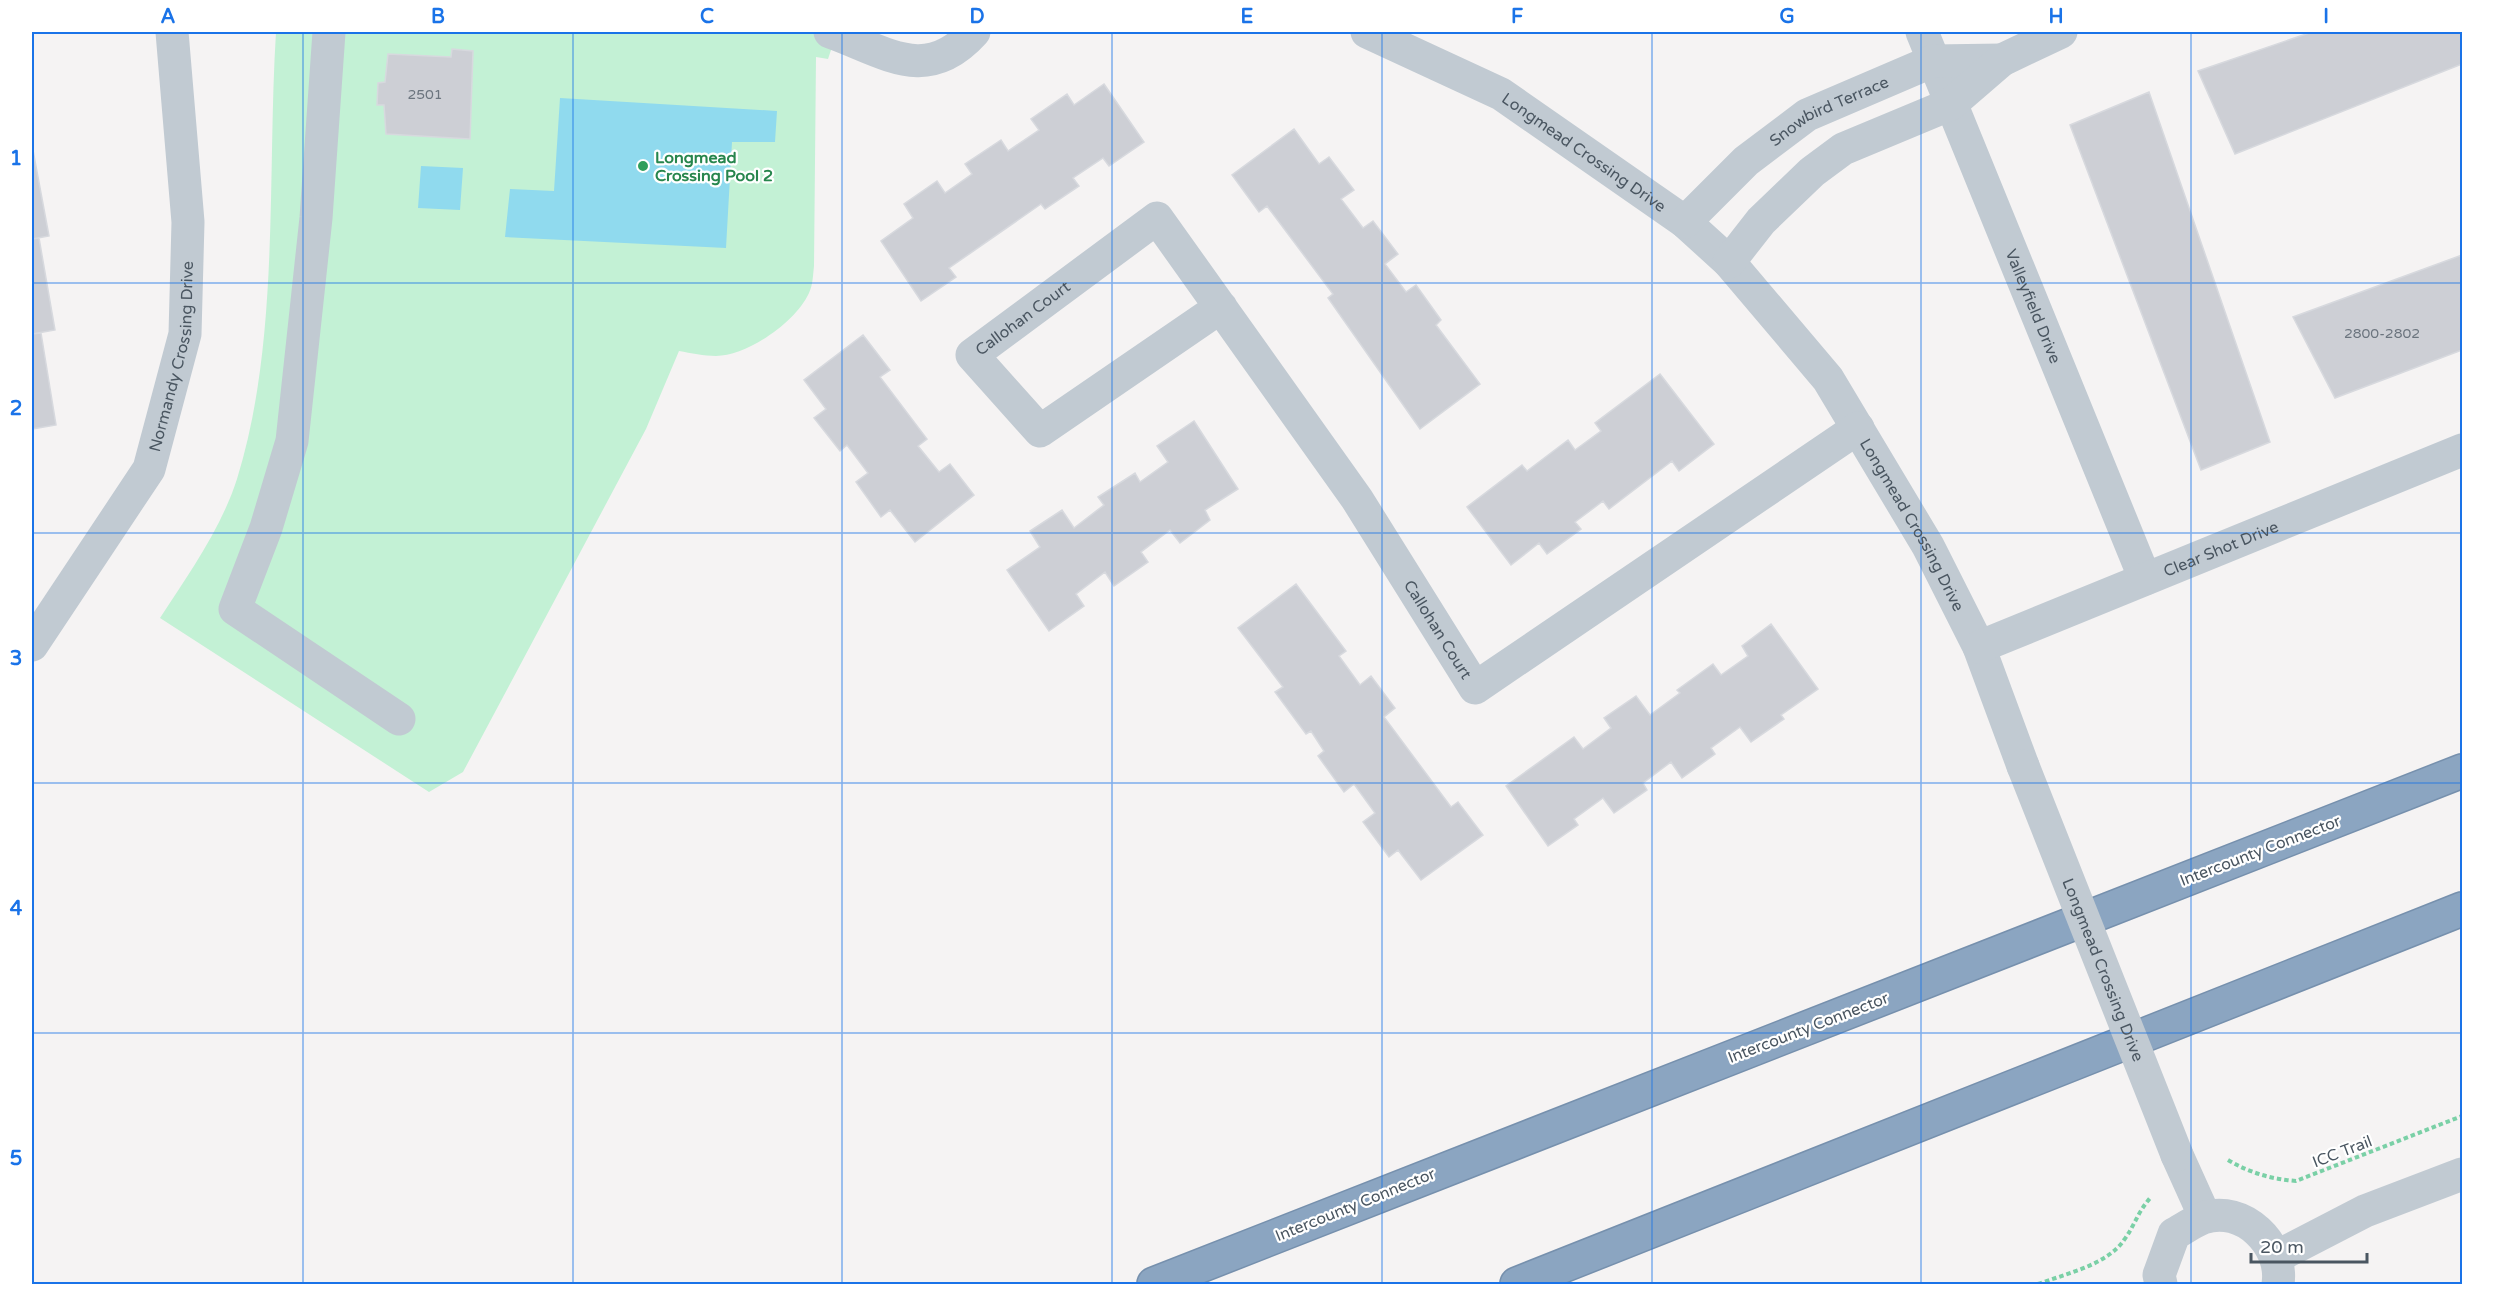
<svg xmlns="http://www.w3.org/2000/svg" width="2494" height="1316" viewBox="0 0 2494 1316" font-family="'Varela Round',sans-serif">
<style>
.green{fill:#c3f1d5}
.water{fill:#90daee}
.building{fill:#cdcfd5;stroke:#d7d9de;stroke-width:1.5}
.lines{fill:none;stroke-linecap:round;stroke-linejoin:round}
.highway-casing{stroke:#7690ad;stroke-width:36}
.path{stroke:#7ad0a6;stroke-width:4;stroke-dasharray:4.5 3;stroke-linecap:butt}
.minor{stroke:#c1cad2;stroke-width:33}
.highway{stroke:#8ba5c1;stroke-width:33}
.minor-bridge{stroke:#c1cad2;stroke-width:33}
.grid{fill:none;stroke:#1a73e8;stroke-width:1.5;stroke-opacity:0.55}
.leisure-dot{fill:#2e9e5b;stroke:#fff;stroke-width:2}
.labels{text-anchor:middle;stroke-width:4.5;stroke-linejoin:round;paint-order:stroke}
.number-label{font-size:14px;fill:#6b747e}
.street-label{font-size:16px;fill:#4a5661;stroke:#fff}
.leisure-label{font-size:16px;font-weight:bold;fill:#27864d;stroke:#fff;text-anchor:start}
.neatline{fill:none;stroke:#1a73e8;stroke-width:2}
.grid-label{font-size:20px;text-anchor:middle;font-weight:bold;fill:#1a73e8}
</style>
<rect width="100%" height="100%" fill="#f5f3f3"/>
<!-- green -->
<path class="green" d="M276,32H837L828,59L816,57L814,266C813,274 813,285 809,293C796,322 747,356 716,356C704,356 691,353 679,351L646,429L463,772L429,792L160,618C188,575 221,529 237,479C280,341 267,175 276,32Z"/>
<!-- water -->
<path class="water" d="M560,98L777,111L775,142H732L726,248L505,237L510,189L554,191Z
M421,166L463,168L460,210L418,208Z"/>
<!-- building -->
<path class="building" d="M2312,32H2462V64L2235,154L2198,71Z
M452,49L473,51L470,139L386,134L384,105H377L378,83L385,82L388,54L451,57Z
M1104,84L1144,142L1109,166L1103,158L1073,178L1079,186L1045,209L1041,204L949,268L956,277L921,301L881,241L913,218L904,204L937,181L945,193L972,174L965,164L1001,140L1008,151L1039,130L1031,119L1067,94L1074,105Z
M2149,92L2270,442L2201,470L2070,125Z
M1294,129L1319,164L1329,157L1354,190L1341,199L1363,228L1373,221L1398,254L1385,264L1406,292L1416,285L1441,320L1436,325L1480,384L1420,429L1328,298L1333,294L1267,206L1259,212L1232,175Z
M32,145L49,236L32,239Z
M39,238L55,330L32,334V239Z
M2462,255V350L2335,398L2293,317Z
M41,333L56,425L32,429V334Z
M863,335L890,370L880,377L927,439L918,446L939,472L950,464L974,495L915,542L890,510L881,517L856,482L868,473L847,445L840,451L814,418L826,409L804,380Z
M1660,374L1714,444L1679,471L1672,461L1609,509L1603,501L1575,522L1581,529L1547,554L1539,543L1511,565L1467,507L1522,465L1527,471L1568,440L1575,450L1601,431L1595,423Z
M1194,421L1238,489L1205,510L1210,520L1180,543L1170,530L1141,552L1148,562L1114,586L1105,572L1076,594L1084,606L1049,631L1007,570L1040,547L1030,531L1062,510L1074,528L1104,505L1098,497L1135,473L1140,482L1168,462L1157,446Z
M1296,584L1346,651L1339,656L1360,685L1371,676L1395,708L1384,717L1451,807L1458,802L1483,835L1421,880L1398,850L1389,857L1363,822L1375,813L1354,784L1344,792L1318,756L1324,751L1311,731L1306,734L1275,692L1283,687L1238,628Z
M1771,624L1818,689L1781,715L1784,719L1751,742L1740,727L1711,748L1715,754L1682,778L1671,762L1643,783L1647,790L1614,813L1603,798L1574,819L1578,825L1548,846L1506,786L1574,737L1583,749L1611,728L1604,718L1636,696L1650,715L1680,693L1677,690L1713,664L1721,675L1748,656L1742,646Z"/>
<g class="lines">
<defs>
<path id="highway" d="M1154,1284L2462,771
M1517,1284L2462,909"/>
</defs>
<!-- highway casing -->
<use href="#highway" class="highway-casing"/>
<!-- path -->
<path class="path" d="M2228,1160C2250,1173 2271,1179 2296,1181L2462,1116
M2038,1284C2065,1274 2107,1265 2124,1240C2135,1225 2137,1213 2151,1197"/>
<!-- minor -->
<g class="minor">
<path d="M329,32L316,218L292,441L266,528L235,609L399,719"/>
<path d="M830,32C886,52 926,85 974,32"/>
<path id="s1" d="M1367,32L1501,94L1685,222L1729,262L1828,379L1928,546L1979,647L2023,766"/>
<path id="s2" d="M1922,32L2145,579"/>
<path id="s3" d="M1685,222L1746,161L1807,115L1933,61L2002,60"/>
<path d="M1729,262L1761,221L1812,172L1843,149L1951,104L2002,60L2061,32"/>
<path id="s4" d="M1221,307L1040,431L972,355L1157,218L1357,499L1475,688L1858,428"/>
<path id="s5" d="M32,645L149,469L185,334L188,222L172,32"/>
<path id="s6" d="M1979,647L2462,450"/>
<path d="M2177,1155L2205,1217"/>
<path d="M2276,1257L2365,1211L2462,1174"/>
<path d="M2161,1284L2159,1275L2174,1234C2183,1229 2193,1222 2203,1218C2243,1204 2284,1245 2278,1284"/>
</g>
<!-- highway -->
<use href="#highway" class="highway"/>
<!-- minor-bridge -->
<path class="minor-bridge" id="s7" d="M2023,766L2177,1155"/>
</g>
<!-- grid -->
<path class="grid" d="M303,32V1284M573,32V1284M842,32V1284M1112,32V1284M1382,32V1284M1652,32V1284M1921,32V1284M2191,32V1284M32,283H2462M32,533H2462M32,783H2462M32,1033H2462"/>
<!-- markers -->
<circle class="leisure-dot" cx="643" cy="166" r="6"/>
<g class="labels">
<!-- number labels -->
<g class="number-label">
<text x="425" y="99">2501</text>
<text x="2382" y="338">2800-2802</text>
</g>
<!-- street labels -->
<g class="street-label">
<text dy="6" stroke="none"><textPath href="#s3" startOffset="184">Snowbird Terrace</textPath></text>
<text dy="6" stroke="none"><textPath href="#s1" startOffset="249">Longmead Crossing Drive</textPath></text>
<text dy="6" stroke="none"><textPath href="#s2" startOffset="296">Valleyfield Drive</textPath></text>
<text dy="6" stroke="none"><textPath href="#s4" startOffset="384">Callohan Court</textPath></text>
<text dy="6" stroke="none"><textPath href="#s5" startOffset="327">Normandy Crossing Drive</textPath></text>
<text dy="6" stroke="none"><textPath href="#s1" startOffset="753">Longmead Crossing Drive</textPath></text>
<text dy="6" stroke="none"><textPath href="#s6" startOffset="261">Clear Shot Drive</textPath></text>
<text dy="6" stroke="none"><textPath href="#s4" startOffset="1050">Callohan Court</textPath></text>
<text transform="translate(2260 850) rotate(-21)" y="6">Intercounty Connector</text>
<text dy="6" stroke="none"><textPath href="#s7" startOffset="219">Longmead Crossing Drive</textPath></text>
<text transform="translate(1808 1027) rotate(-21)" y="6">Intercounty Connector</text>
<text transform="translate(2342 1151) rotate(-21)" y="6">ICC Trail</text>
<text transform="translate(1355 1204) rotate(-22)" y="6">Intercounty Connector</text>
</g>
<!-- leisure labels -->
<g class="leisure-label">
<text x="655" y="163">Longmead<tspan x="655" dy="18">Crossing Pool 2</tspan></text>
</g>
</g>
<!-- border -->
<rect width="2494" height="1316" fill="none" stroke="#ffffff" stroke-width="66"/>
<!-- scale -->
<path d="M2251 1253v9h116v-9" fill="none" stroke="#4a5661" stroke-width="3"/>
<text x="2260" y="1253" font-size="18" fill="#4a5661" stroke="#ffffff" stroke-width="4.5" paint-order="stroke">20 m</text>
<rect x="33" y="33" width="2428" height="1250" class="neatline"/>
<g class="grid-label">
<text x="168" y="23">A</text>
<text x="438" y="23">B</text>
<text x="707" y="23">C</text>
<text x="977" y="23">D</text>
<text x="1247" y="23">E</text>
<text x="1517" y="23">F</text>
<text x="1787" y="23">G</text>
<text x="2056" y="23">H</text>
<text x="2326" y="23">I</text>
<text x="16" y="165">1</text>
<text x="16" y="415">2</text>
<text x="16" y="665">3</text>
<text x="16" y="915">4</text>
<text x="16" y="1165">5</text>
</g>
</svg>
